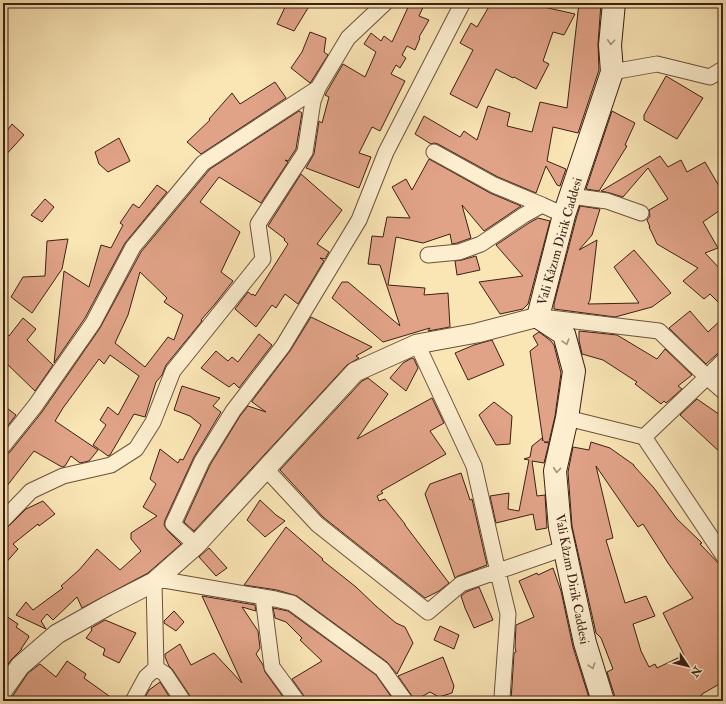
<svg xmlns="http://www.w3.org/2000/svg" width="726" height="704" viewBox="0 0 726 704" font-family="'IM FELL Double Pica',serif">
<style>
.building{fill:#e1a388;stroke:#3c2014;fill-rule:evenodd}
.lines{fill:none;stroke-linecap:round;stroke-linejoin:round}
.minor-casing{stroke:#6c513c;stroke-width:17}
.tertiary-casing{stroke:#6c513c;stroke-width:21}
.secondary-casing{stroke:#3c2014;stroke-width:24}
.minor{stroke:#fceecf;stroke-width:15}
.tertiary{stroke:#fceecf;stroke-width:19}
.secondary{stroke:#fceecf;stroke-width:22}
.oneway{stroke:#a6917b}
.labels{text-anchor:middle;stroke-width:3.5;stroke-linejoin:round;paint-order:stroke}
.street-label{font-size:13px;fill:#3c2014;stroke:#fceecf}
</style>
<rect width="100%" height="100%" fill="#fae5b5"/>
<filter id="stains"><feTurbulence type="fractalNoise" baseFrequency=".005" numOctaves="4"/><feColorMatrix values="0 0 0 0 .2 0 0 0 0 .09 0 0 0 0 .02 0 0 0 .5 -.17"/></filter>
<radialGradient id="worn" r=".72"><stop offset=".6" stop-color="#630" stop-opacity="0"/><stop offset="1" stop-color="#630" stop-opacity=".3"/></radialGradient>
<!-- building -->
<path class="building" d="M287,3H311L294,31L277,24Z
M410,3H425L419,16L429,20L419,37L420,38L415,50L407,46L402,55L406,58L400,68L396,65L391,74L405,81L380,131L372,127L359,153L371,157L359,188L306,168L314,154L319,121L322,123L329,97L325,95L343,64L365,77L376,52L364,44L371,33L381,41L384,36L392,42Z
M491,3H526L575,14L564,35L553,32L543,61L549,64L536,89L514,77L513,78L496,69L477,108L450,94L473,50L460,43L471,23L477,27Z
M579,3H601L598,44L599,70L578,133L553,127L547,161L566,169L560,186L557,185L546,166L536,193L498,177L438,144L434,143L431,144L415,134L424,116L460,137L464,131L477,140L488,106L510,113L507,126L532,132L540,102L567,108Z
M310,32L326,38L324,52L328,55L311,82L310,83L291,68L302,52Z
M666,76L703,98L677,139L644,120V115Z
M275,82L286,98L201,154L187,142L210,120L209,119L232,93L240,104Z
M299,111L302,113L296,149L288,161L285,160L288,162L261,203L219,177L200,202L240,232L221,272L233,281L215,304L201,320L202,321L166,365L162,375L156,382L145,417L134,414L110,455L108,456L93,445L106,425L100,420L108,407L118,415L139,376L110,355L104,364L99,359L63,408L55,421L98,450L89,461L80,463L71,456L65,466L62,467L34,451L3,491V455L7,454L10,452L42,412L100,328L141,252L210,169ZM140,272L167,298L164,302L183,315L174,340L168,337L145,367L115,343L128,315Z
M612,111L635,123L625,145L627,146L599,191L586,189Z
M12,124L24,135L3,158V136Z
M119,138L130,161L108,172L99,164L95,152Z
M660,156L668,167L681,160L687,172L705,162L723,193V208L703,222L718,248L705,253L723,272V307L710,294L704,299L683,281L698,268L657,244L652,233L649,227H650L647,220L650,216L649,210L668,199L648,168L623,197L610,193L601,191Z
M429,159L490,193L521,206L484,231L462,205L471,238L457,243L452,244L450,234L423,243L396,237L388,285L425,288L424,295L448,293L450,327L428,331L430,328L383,342L332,298L342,282H348L400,326L380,265L368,264L372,236L383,237L387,217L410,218L392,187L406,179L412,190Z
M301,174L342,210L317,244L329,252L325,259L320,258L324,261L298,304L285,294L276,308L272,305L256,327L235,309L248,292L252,295L253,294L255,296L288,244L284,240L285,239L268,226Z
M157,185L167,192L125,243L85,318L54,363L64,271L89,287L101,245L111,248L123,225L120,223L133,204L139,208Z
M45,199L54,207L42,222L31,215Z
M580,206L600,209L592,235L579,250L597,240L590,300L588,304L639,303L614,267L634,250L671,293L652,307L615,317L554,309V304L576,219Z
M538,218L550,221L528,304L523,309L500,314L479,282L523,276L496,245L529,223Z
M68,239L62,269L32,313L11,297L23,277L45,276L47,241Z
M476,256L480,270L457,275L455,261L462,260Z
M690,311L708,332L723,318V351L717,354L706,364L669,328Z
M311,317L372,347L356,356L359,358L347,365L194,531L184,522L210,465L240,416L248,406L266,412L252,402V401L290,351Z
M23,318L36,329L27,340L53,365L35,391L3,360V332L9,336Z
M579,331L617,335L657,359L665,349L692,375L678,386L682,389L666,403L664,401L661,404L635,384L637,382L603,360L582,354L579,340Z
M539,332L551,341L554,345L561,373L555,416L549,442H544L549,443L544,463L532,461L537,496L545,495L547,528L536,530L533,514L496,523L490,496L509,493L508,509L519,511L529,460L524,459L530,457L532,446L542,438L543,441L530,351L538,345L533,336Z
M259,334L272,345L239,388L234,383L229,387L201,368L216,351L228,361L232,357L238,362Z
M492,340L504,365L468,380L455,353L474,345Z
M412,358L414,359L418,368L406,391L390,378L403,363Z
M368,378L388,394L357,439L432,398L444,423L430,431L446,454L381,491L383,493L377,496L379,501L385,499L405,524V525L449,583L439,591L425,598L323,517L280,470L362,381Z
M182,386L220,398L213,406L221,412L194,457L165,520L164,525L167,530L181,544L148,573L82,608L77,597L53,620L47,614L41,621L46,629L16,615L26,602L33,610L63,588L61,586L79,570L97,549L120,570L141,551L131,539V533L157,516L143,507L156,484L150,479L160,449L178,463L180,459L183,460L201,425L190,416L174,410Z
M697,399L723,417V455L680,415Z
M494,402L512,416L510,444L496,445L479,415Z
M3,405L16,415L3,432Z
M591,442L610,448L634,465V466L654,488L677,519L702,543L700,544L723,568V682L702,694V695L692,701H615V697L607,672L613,669L601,638L596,633L572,526L568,472L573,447L589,450ZM596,466L638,527L643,524L668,563L693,598L663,613L684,655L657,668L655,664L649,667L641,651L633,624L655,616L646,596L625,603L606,540L613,538Z
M461,473L470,500L472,499L487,565L458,576L455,578L425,494L430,484Z
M260,500L276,515L285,521L265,537L247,520Z
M43,501L55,514L39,526L38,524L13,544L18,549L3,566V529L6,528L9,526L26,509Z
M286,527L323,559L322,560L356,587L377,607L396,623L405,627L413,643L397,674L387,662L297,596L277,590L244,585Z
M209,548L227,568L216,576L199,557Z
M553,568L561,591L573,647L590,701H511L514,653L516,652L515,647L516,625L534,617L519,581L537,573L538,575Z
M479,587L493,620L474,628L465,608L461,596L466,592Z
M202,596L255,605L256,611L242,607L258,631L260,648L256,654L263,665L265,672L286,701H192L190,696L172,669L169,666L165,657V654L180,644L191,665L214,653L242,683Z
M273,608L288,611L376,675L394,701H306L304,696L292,679L322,661L300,640L302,638L286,622L275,618Z
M174,611L184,622L176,631L164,623V621Z
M3,614L18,624L16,627L29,636L28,637H29L21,649H22L11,660L3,671Z
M105,620L136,633L119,663L103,655L105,649L86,638L92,630L91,628Z
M440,626L459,635L454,649L434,640Z
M443,657L454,686L452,693L439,697L430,692L414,701L412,696L398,676Z
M67,661L86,674L84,678L116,701H3L8,700L12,697L28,673L40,664L56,677Z
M160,682L170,698L167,701H143L149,690Z"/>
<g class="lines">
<defs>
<path id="minor" d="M612,72L657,64L710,77L723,69
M434,152L494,185L542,205
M571,196L607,201L641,213
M428,255L459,252L481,244L524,215L542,205L564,215
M542,317L659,331L707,377L644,437
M417,344L474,466L498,572L508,614L502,697
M723,361L707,377L723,391
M567,418L644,437L723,555
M3,446L35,406L93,323L133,247L203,163L318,88L348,38L385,3
M266,469L317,524L428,612L461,584L565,548
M3,520L31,491L63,476L111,465L136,449L153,422L173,371L263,259L258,224L305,152L313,101L318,88
M196,545L173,524L202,461L233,411L283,346L359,220L386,152L460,8L463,3
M158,579L275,599L292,603L382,669L405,701
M263,597L272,667L297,701
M156,668L165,674L183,701
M133,701L146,677L156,668L154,582"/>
<path id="tertiary" d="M3,690L20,666L57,634L107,606L154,582L196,545L355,372L417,344L477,333L538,317"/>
<path id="secondary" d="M603,701L585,643L560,528L555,471L567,418L574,371L564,334L538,317L564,215L612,72L610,45L614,3"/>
</defs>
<!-- minor casing -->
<use href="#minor" class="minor-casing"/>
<!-- tertiary casing -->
<use href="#tertiary" class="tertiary-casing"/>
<!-- secondary casing -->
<use href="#secondary" class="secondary-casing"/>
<!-- minor -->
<use href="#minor" class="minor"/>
<!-- tertiary -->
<use href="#tertiary" class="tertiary"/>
<!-- secondary -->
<use href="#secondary" class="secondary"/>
</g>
<!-- one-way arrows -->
<defs><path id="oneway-chevron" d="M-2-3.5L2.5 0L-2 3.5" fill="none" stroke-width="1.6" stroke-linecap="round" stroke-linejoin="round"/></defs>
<g class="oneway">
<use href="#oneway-chevron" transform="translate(611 42) rotate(93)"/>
<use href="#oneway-chevron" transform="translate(566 342) rotate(74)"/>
<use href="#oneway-chevron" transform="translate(557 470) rotate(95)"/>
<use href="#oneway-chevron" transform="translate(592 666) rotate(72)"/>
</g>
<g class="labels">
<!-- street labels -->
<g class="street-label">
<text transform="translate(559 241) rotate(-74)" y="5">Vali Kâzım Dirik Caddesi</text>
<text transform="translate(573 579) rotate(79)" y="5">Vali Kâzım Dirik Caddesi</text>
</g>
</g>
<!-- margin -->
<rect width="726" height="704" fill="none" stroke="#fae5b5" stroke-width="16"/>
<rect x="4" y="4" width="718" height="696" fill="none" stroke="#3c2014" stroke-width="2"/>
<rect x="8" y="8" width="710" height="688" fill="none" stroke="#3c2014"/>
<!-- north arrow -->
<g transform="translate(688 666) rotate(125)" stroke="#fceecf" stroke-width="3" paint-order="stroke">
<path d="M0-3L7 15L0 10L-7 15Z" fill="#3c2014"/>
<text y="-6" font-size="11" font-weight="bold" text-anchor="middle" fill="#3c2014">N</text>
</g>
<rect width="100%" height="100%" filter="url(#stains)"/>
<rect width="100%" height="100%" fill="url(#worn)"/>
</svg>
